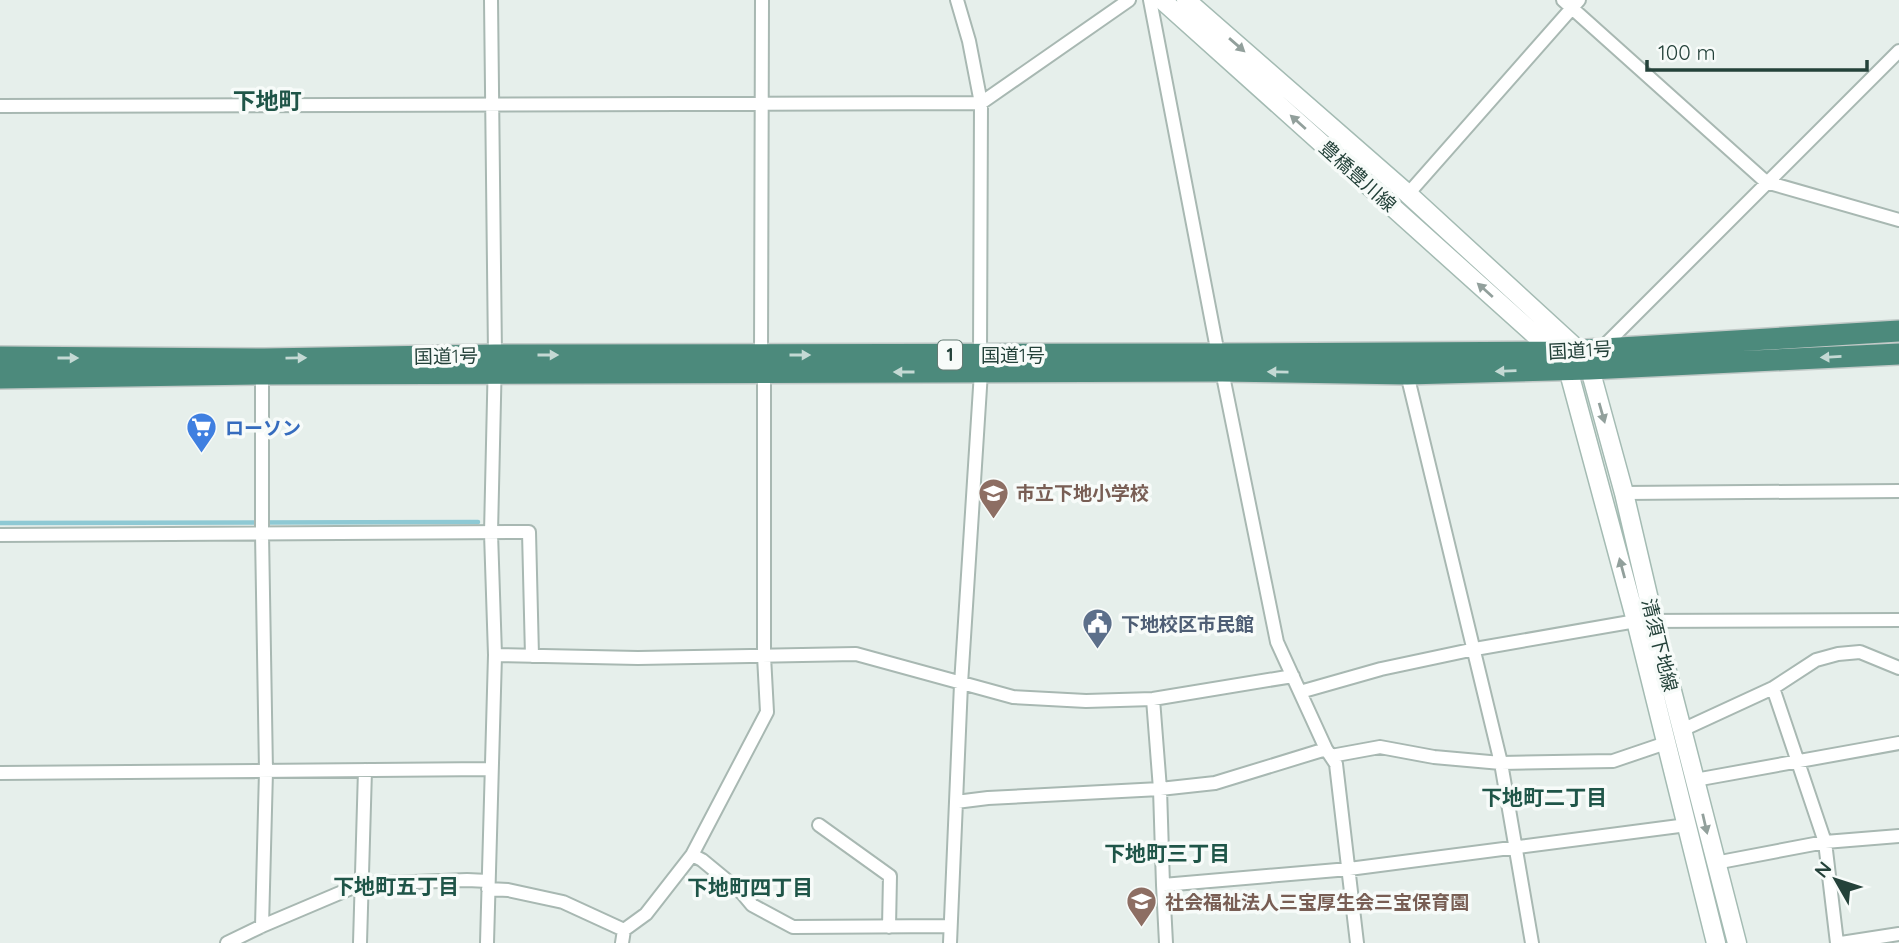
<svg xmlns="http://www.w3.org/2000/svg" width="1899" height="943" viewBox="0 0 1899 943" font-family="Quicksand,'Noto Sans JP',sans-serif">
<style>
.lines{fill:none;stroke-linecap:round;stroke-linejoin:round}
.stream{stroke:#8ec9d4;stroke-width:4.5}
.minor-casing{stroke:#a8b8b2;stroke-width:16}
.secondary-casing{stroke:#a4bbb3;stroke-width:21}
.trunk-casing{stroke:#c2cac8;stroke-width:24}
.minor{stroke:#fff;stroke-width:12}
.secondary{stroke:#fff;stroke-width:18}
.trunk{stroke:#4c8a7c;stroke-width:21}
.oneway{fill:#92a09c}
.oneway2{fill:#c4d9d4}
.labels{text-anchor:middle;stroke-width:7;stroke-linejoin:round;paint-order:stroke}
.shield{fill:#f7fbf9;stroke:#637a73;stroke-width:2}
.shield-label{font-size:18px;font-weight:bold;fill:#24423a}
.street-label{font-size:19px;fill:#24423a;stroke:#f7fbf9}
.shop-label{font-size:19px;font-weight:bold;fill:#366cbe;stroke:#f7fbf9;text-anchor:start}
.education-label{font-size:19px;font-weight:bold;fill:#785e54;stroke:#f7fbf9;text-anchor:start}
.service-label{font-size:19px;font-weight:bold;fill:#4e5e75;stroke:#f7fbf9;text-anchor:start}
.neighbourhood-label{font-size:21px;font-weight:bold;fill:#1f5548;stroke:#f7fbf9}
.quarter-label{font-size:23px;font-weight:bold;fill:#1f5548;stroke:#f7fbf9}
</style>
<rect width="100%" height="100%" fill="#e6efeb"/>
<g class="lines">
<!-- stream -->
<path class="stream" d="M0,523L478,522"/>
<defs>
<path id="minor" d="M1150,0L1218,354
M1563,0L1766,182L1899,220
M0,106L981,103L969,41L957,0
M1408,194L1579,0
M1601,349L1899,51
M761,355L762,0
M980,355L981,103L1129,0
M1222,371L1277,642L1326,749L1336,764L1357,943
M1407,374L1501,763L1532,943
M1624,493L1899,491
M0,535L529,532L532,656
M495,655L638,658L856,654L1013,697L1086,701L1153,699L1293,676
M1773,688L1825,842L1837,943
M1300,692L1381,669L1475,649L1636,621L1899,620
M1153,699L1160,789L1163,885L1166,943
M1682,730L1773,688L1816,660L1838,654L1860,652L1899,668
M1331,756L1380,747L1434,757L1501,763L1613,761L1666,743
M0,773L491,769
M1695,780L1899,743
M956,802L988,798L1160,789L1215,783L1326,749
M819,825L890,876L889,927
M692,855L702,860L742,893L752,905L793,927L950,926
M1715,863L1825,842L1899,836
M1163,885L1349,869L1687,825
M488,889L508,890L563,902L624,930
M262,926L266,771L262,534V374
M227,943L262,926L361,884L467,880L488,881
M360,943L365,770
M487,943L495,655L491,533L495,355L491,0
M622,943L624,930L646,914L692,855L767,712L764,656V373
M950,943L961,684L981,372
M1841,943L1899,934"/>
<path id="secondary" d="M1162,0L1554,352L1568,369L1636,621L1716,943
M1186,0L1408,194L1578,350L1590,369L1624,493L1654,621L1737,943"/>
<path id="trunk" d="M0,357L265,359L495,355L1218,354L1554,352L1899,331
M0,378L262,374L1222,371L1407,374L1590,369L1899,354"/>
</defs>
<!-- minor casing -->
<use href="#minor" class="minor-casing"/>
<!-- secondary casing -->
<use href="#secondary" class="secondary-casing"/>
<!-- trunk casing -->
<use href="#trunk" class="trunk-casing"/>
<!-- minor -->
<use href="#minor" class="minor"/>
<!-- secondary -->
<use href="#secondary" class="secondary"/>
<!-- trunk -->
<use href="#trunk" class="trunk"/>
</g>
<!-- one-way arrows -->
<defs><path id="oneway-solid" d="M-6-.8H1V-3.2L6.5 0L1 3.2V.8H-6Z" transform="scale(1.75)"/></defs>
<g class="oneway">
<use href="#oneway-solid" transform="translate(1237 45) rotate(41)"/>
<use href="#oneway-solid" transform="translate(1298 122) rotate(-138)"/>
<use href="#oneway-solid" transform="translate(1485 290) rotate(-138)"/>
<use href="#oneway-solid" transform="translate(1602 413) rotate(74)"/>
<use href="#oneway-solid" transform="translate(1622 568) rotate(-105)"/>
<use href="#oneway-solid" transform="translate(1705 824) rotate(77)"/>
</g>
<g class="oneway2">
<use href="#oneway-solid" transform="translate(548 355)"/>
<use href="#oneway-solid" transform="translate(800 355)"/>
<use href="#oneway-solid" transform="translate(1831 357) rotate(177)"/>
<use href="#oneway-solid" transform="translate(68 358)"/>
<use href="#oneway-solid" transform="translate(296 358) rotate(-1)"/>
<use href="#oneway-solid" transform="translate(1506 371) rotate(178)"/>
<use href="#oneway-solid" transform="translate(904 372) rotate(180)"/>
<use href="#oneway-solid" transform="translate(1278 372) rotate(-179)"/>
</g>
<!-- icons -->
<defs>
<symbol id="supermarket-pin" viewBox="-11 -11 22 30"><path d="M0 17L-7.5 6A9.5 9.5 0 1 1 7.5 6Z" fill="#3f7fe0" stroke="#f7fbf9"/><path d="M-6-5.5h2.5l.6 2H6L4.5 2H-2.5L-4.4-4H-6ZM-1.5 3.2a1.3 1.3 0 1 0 .1 0ZM3 3.2a1.3 1.3 0 1 0 .1 0Z" fill="#fff"/></symbol>
<symbol id="school-pin" viewBox="-11 -11 22 30"><path d="M0 17L-7.5 6A9.5 9.5 0 1 1 7.5 6Z" fill="#8d6e63" stroke="#f7fbf9"/><path d="M0-5L7-2L0 1L-7-2ZM-4 1L0 2.5L4 1V4Q0 6-4 4Z" fill="#fff"/></symbol>
<symbol id="civic-pin" viewBox="-11 -11 22 30"><path d="M0 17L-7.5 6A9.5 9.5 0 1 1 7.5 6Z" fill="#5c6f8a" stroke="#f7fbf9"/><path d="M-.6-6.5H3V-4.5H.6V-3L4-1V1h2V6H-6V1h2V-1L-.6-3ZM-1.2 2.5V6h2.4V2.5Z" fill="#fff"/></symbol>
</defs>
<g fill-rule="evenodd">
<use href="#supermarket-pin" x="184" y="410" width="35" height="47"/>
<use href="#school-pin" x="976" y="476" width="35" height="47"/>
<use href="#civic-pin" x="1080" y="606" width="35" height="47"/>
<use href="#school-pin" x="1124" y="884" width="35" height="47"/>
</g>
<g class="labels">
<!-- shield labels -->
<rect class="shield" x="938" y="340.5" width="24" height="29" rx="5"/>
<g class="shield-label">
<text x="950" y="361">1</text>
</g>
<!-- street labels -->
<g class="street-label">
<text transform="translate(1358 176) rotate(42)" y="7">豊橋豊川線</text>
<text transform="translate(1580 350) rotate(-3)" y="7">国道1号</text>
<text x="1013" y="362">国道1号</text>
<text transform="translate(446 356) rotate(-1)" y="7">国道1号</text>
<text transform="translate(1660 645) rotate(76)" y="7">清須下地線</text>
</g>
<!-- shop labels -->
<g class="shop-label">
<text x="225" y="435">ローソン</text>
</g>
<!-- education labels -->
<g class="education-label">
<text x="1016" y="500">市立下地小学校</text>
<text x="1165" y="909">社会福祉法人三宝厚生会三宝保育園</text>
</g>
<!-- service labels -->
<g class="service-label">
<text x="1121" y="631">下地校区市民館</text>
</g>
<!-- neighbourhood labels -->
<g class="neighbourhood-label">
<text x="1544" y="805">下地町二丁目</text>
<text x="1167" y="861">下地町三丁目</text>
<text x="396" y="894">下地町五丁目</text>
<text x="750" y="895">下地町四丁目</text>
</g>
<!-- quarter labels -->
<g class="quarter-label">
<text x="267" y="109">下地町</text>
</g>
</g>
<!-- north arrow -->
<g transform="translate(1836 880) rotate(309)" stroke="#f7fbf9" stroke-width="5" paint-order="stroke">
<path d="M0-5L12 26L0 18L-12 26Z" fill="#24423a"/>
<text y="-10" font-size="19" font-weight="bold" text-anchor="middle" fill="#24423a">N</text>
</g>
<!-- scale -->
<path d="M1647 60v10h220v-10" fill="none" stroke="#24423a" stroke-width="3.5"/>
<text x="1658" y="60" font-size="21" fill="#24423a" stroke="#f7fbf9" stroke-width="5" paint-order="stroke">100 m</text>
</svg>
